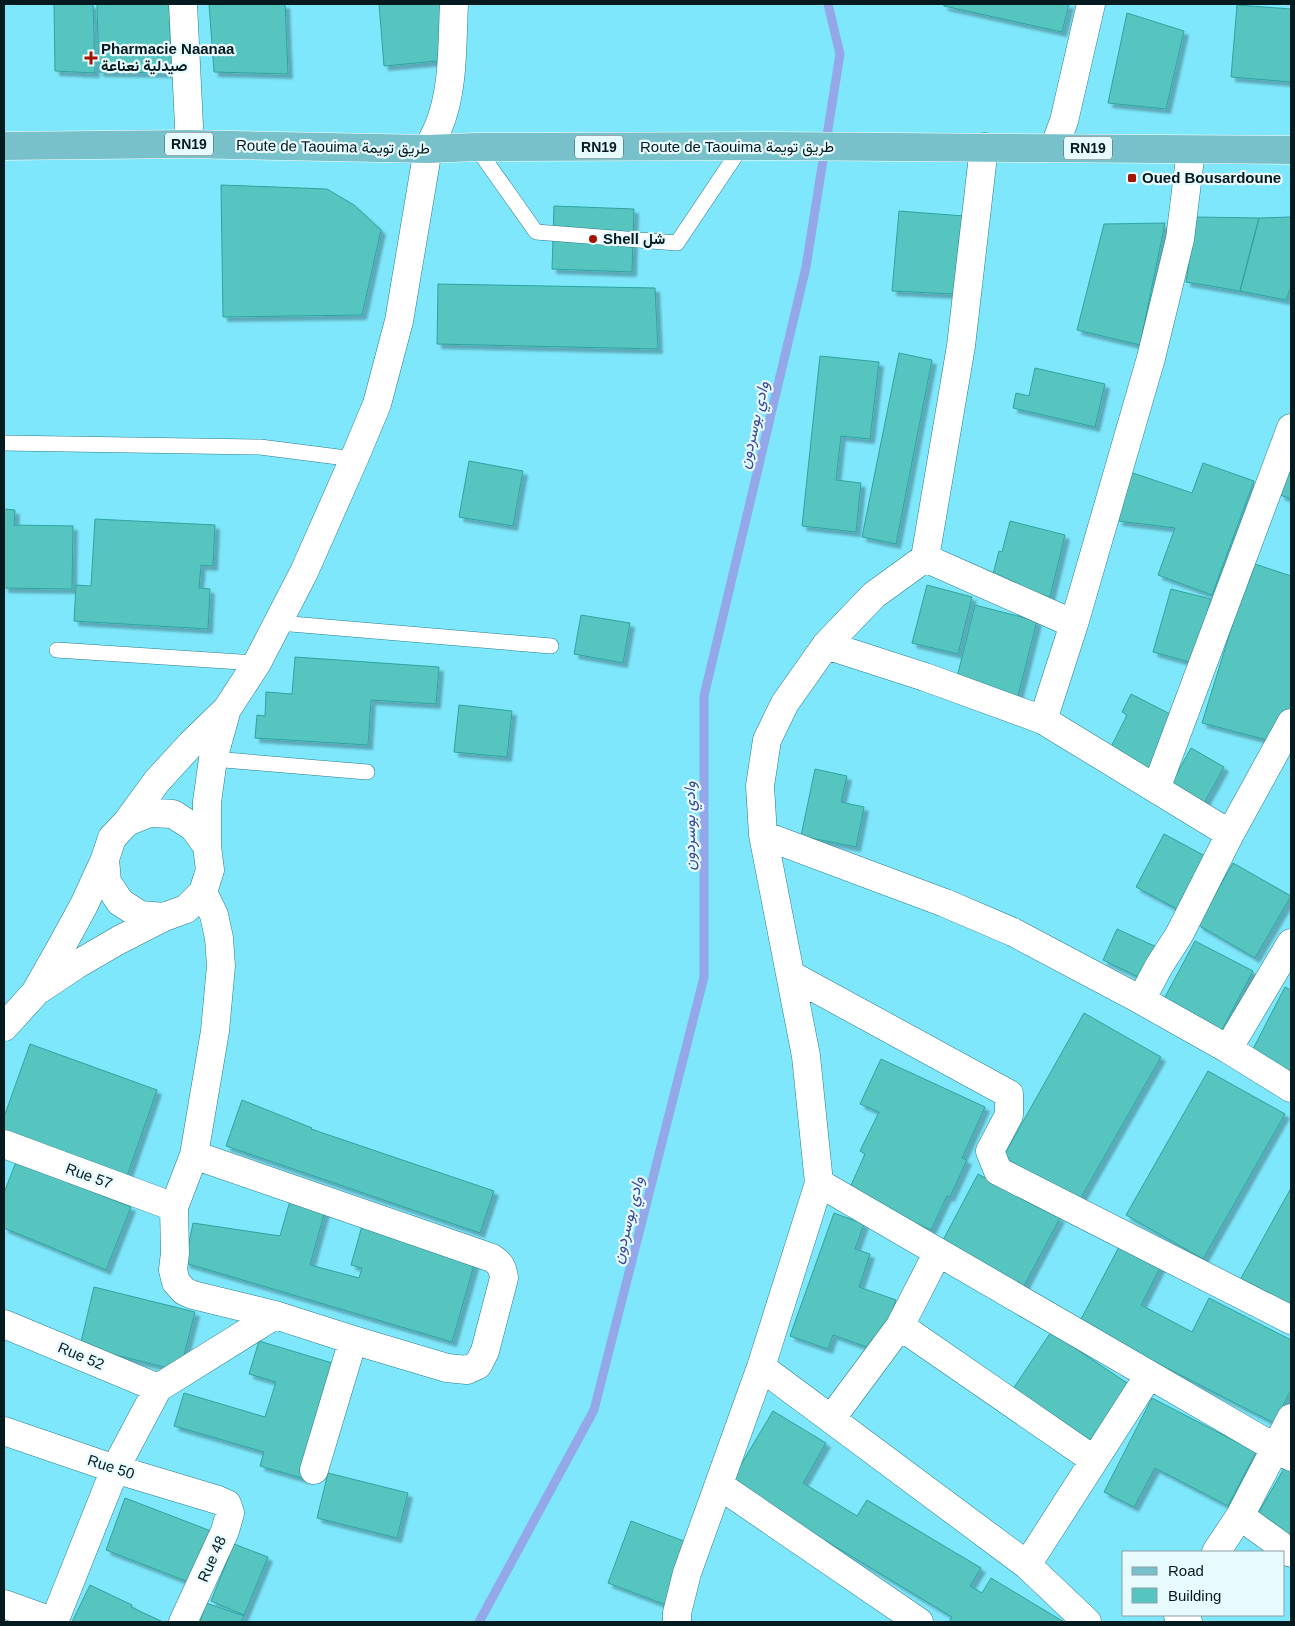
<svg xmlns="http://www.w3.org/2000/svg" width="1295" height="1626" viewBox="0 0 1295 1626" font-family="Helvetica,Vazirmatn,sans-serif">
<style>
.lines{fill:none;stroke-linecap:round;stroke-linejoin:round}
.stream{stroke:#93a7e9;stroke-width:9}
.building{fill:#56c5c0;stroke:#2da39f;filter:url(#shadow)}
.lane-casing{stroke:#297d8b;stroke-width:16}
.street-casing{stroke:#297d8b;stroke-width:29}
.primary-casing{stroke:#fff;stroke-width:29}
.lane{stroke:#fff;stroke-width:15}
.street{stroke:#fff;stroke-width:28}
.primary{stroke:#78c1cb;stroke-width:28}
.poi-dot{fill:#a61401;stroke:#e7fafe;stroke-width:2}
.labels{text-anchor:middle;stroke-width:4.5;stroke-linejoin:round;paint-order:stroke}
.shield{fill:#e7fafe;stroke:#475d61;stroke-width:1}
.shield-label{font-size:14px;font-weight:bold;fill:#031a1e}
.poi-label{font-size:15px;font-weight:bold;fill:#031a1e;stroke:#e7fafe;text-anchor:start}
.street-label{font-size:15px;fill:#031a1e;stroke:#e7fafe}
.water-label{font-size:16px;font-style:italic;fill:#384998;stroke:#e7fafe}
</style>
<defs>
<filter id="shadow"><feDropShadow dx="4.5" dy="4.5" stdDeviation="1" flood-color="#0004"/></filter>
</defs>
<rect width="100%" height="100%" fill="#7ee7fb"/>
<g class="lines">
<!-- stream -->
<path class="stream" d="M479,1622L594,1410L704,977V696L806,267L840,54L828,4"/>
</g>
<!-- building -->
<path class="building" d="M54,4H93L95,73L55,71Z
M97,4H169L172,73L99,72Z
M209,4H285L288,74L214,72Z
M379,4H441L438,61L384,66Z
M943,4H1069L1062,32L944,6Z
M1237,5L1291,9V82L1231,77Z
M1127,13L1184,31L1166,109L1108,103Z
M221,185L327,189L354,205L381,230L362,315L223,317Z
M554,206L634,209L632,272L552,269Z
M899,211L964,216L954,294L892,291Z
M1196,217L1259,218L1240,291L1186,282Z
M1291,217V287L1286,300L1240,291L1259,218Z
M1165,223L1140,345L1077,330L1104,224Z
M438,284L655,288L658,349L437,344Z
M899,353L932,360L896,544L862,537Z
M820,356L879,362L870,439L841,436L836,480L861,483L856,532L802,526Z
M1035,368L1105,384L1095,427L1013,408L1016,393L1029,396Z
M469,461L523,471L513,526L459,517Z
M1203,463L1254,481L1212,595L1158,575L1175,528L1118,521L1130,472L1192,493Z
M1291,465V499L1280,495Z
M4,509L15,510L14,525L73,526L72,589L4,588Z
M95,519L215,525L213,566L201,565L199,588L210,589L208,629L74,621L76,585L91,586Z
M1010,521L1065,535L1050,597L991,582L999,551L1002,552Z
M1255,564L1291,576V710L1267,740L1202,723L1237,610H1238L1247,581L1249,582Z
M927,585L972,597L958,654L912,643Z
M1171,589L1211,599L1193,663L1153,652Z
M975,605L1037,621L1018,696L956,681Z
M581,615L630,623L623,663L574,654Z
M295,657L439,667L436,704L371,700L368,745L255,738L257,715L265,716L266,692L292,694Z
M1131,694L1178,718L1152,771L1110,749L1127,715L1122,712Z
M459,705L512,711L507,757L454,752Z
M1191,748L1224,767L1203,805L1170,786Z
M815,769L847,776L841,802L864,807L856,847L801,836Z
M1164,834L1205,856L1177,909L1136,887Z
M1233,863L1291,896L1255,958L1198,925Z
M1117,929L1161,949L1147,981L1103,960Z
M1195,941L1253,971L1222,1030L1164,999Z
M1285,987L1291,990V1071L1252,1051Z
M1084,1013L1161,1057L1079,1201L1003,1157Z
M30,1044L157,1090L126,1179L4,1134V1117Z
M881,1059L985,1107L962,1158L967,1160L950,1197L947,1196L931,1230L848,1192L865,1154L860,1151L879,1112L860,1104Z
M1208,1071L1285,1114L1203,1259L1126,1215Z
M242,1100L312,1128L311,1129L494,1191L480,1233L226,1146Z
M16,1162L131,1207L106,1270L4,1228V1193Z
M978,1174L1060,1218L1024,1286L942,1242Z
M1291,1188V1309L1240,1280Z
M290,1201L325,1211L310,1265L359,1278L362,1268L351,1265L362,1226L476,1258L452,1342L185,1263L193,1223L280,1236Z
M834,1213L864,1224L855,1249L870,1254L859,1287L896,1300L878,1351L833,1335L828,1349L790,1336Z
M1120,1245L1161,1266L1141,1305L1192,1332L1209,1298L1291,1340V1390L1274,1423L1079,1323Z
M94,1287L195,1312L180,1371L80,1346Z
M1051,1332L1133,1387L1091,1450L1009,1395Z
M259,1341L339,1365L305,1479L260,1466L264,1452L174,1426L184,1393L265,1417L276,1382L249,1374Z
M1152,1398L1256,1452L1228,1506L1155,1468L1134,1507L1104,1492Z
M773,1411L826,1443L803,1483L857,1516L867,1500L981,1568L970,1586L982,1593L991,1578L1064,1622H949L952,1617L730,1483Z
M1286,1465L1291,1469V1538L1256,1517Z
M328,1473L408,1493L397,1538L317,1518Z
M125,1498L211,1531L191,1583L106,1550Z
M631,1521L689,1543L666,1605L608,1583Z
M234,1544L268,1557L244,1615L211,1601Z
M90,1585L132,1605L131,1607L163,1622H72Z
M206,1603L244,1616L241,1622H198V1621L200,1622Z"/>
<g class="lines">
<defs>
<path id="lane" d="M476,147L536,232L677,243L742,146
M4,443L260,447L354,459
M279,623L551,646
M57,650L257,663
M213,759L367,772"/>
<path id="street" d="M183,4L189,126L187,144
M1054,148L1064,121L1091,4
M925,558L1074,624
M826,645L925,677L1043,720L1230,834
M1043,720L1074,624L1151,358L1180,239L1191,150
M1156,789L1291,428
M127,822L149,813L173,814L193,827L207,846
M763,835L945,903L1013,932L1141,1000L1228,1049L1291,1088
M105,859L107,882L120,902L140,915L164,917
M791,975L1009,1094V1115L990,1151L998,1171L1291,1320
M40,989L76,965L119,940L164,917L186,909L203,892L210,870L207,846V802L213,759L227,709
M1141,1000L1159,966L1179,935L1230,834L1291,723
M4,1027L35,993L60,949L84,905L105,859L112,838L127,822L157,781L191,744L227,709L257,663L304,572L354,459L377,404L399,321L428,149C431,142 435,135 438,128C454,91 452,43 454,4
M1228,1049L1291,943
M4,1144L174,1207
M194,1155L492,1258C500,1263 503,1268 504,1278L485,1351L478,1365L467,1370L447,1368L353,1340L275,1315L193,1295L184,1291L176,1282L173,1270L175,1253L174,1207L194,1155L215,1031L221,966L219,938L214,915L203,892
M819,1183L1291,1457
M4,1324L158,1388
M900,1326L1094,1460
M761,1367L1027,1565L1087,1622
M831,1419L900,1326L938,1252
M4,1431L115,1469L218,1500L227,1504L230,1513L225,1531L183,1622
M314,1470L353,1340
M719,1485L919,1622
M1240,1516L1291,1553
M1216,1552L1240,1516L1291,1418
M1027,1565L1149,1375
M4,1604L54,1622
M1178,1615L1188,1622
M54,1622L115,1469L158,1388L275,1315
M677,1622V1613L687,1573L761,1367L819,1183L806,1056L763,835L760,786L767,740L785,703L826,645L874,595L925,558L961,346L984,147"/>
<path id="primary" d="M4,146L187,144L428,149L476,147L771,146L1291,150"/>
</defs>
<!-- lane casing -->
<use href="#lane" class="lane-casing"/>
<!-- street casing -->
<use href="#street" class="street-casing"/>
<!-- primary casing -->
<use href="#primary" class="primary-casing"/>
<!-- lane -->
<use href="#lane" class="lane"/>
<!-- street -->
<use href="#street" class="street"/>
<!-- primary -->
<use href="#primary" class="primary"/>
</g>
<!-- markers -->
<g class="poi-dot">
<path d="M88.5 50.5h5v5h5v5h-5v5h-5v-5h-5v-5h5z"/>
<rect x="1127" y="173" width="10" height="10" rx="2.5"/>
<circle cx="593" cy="239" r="5"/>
</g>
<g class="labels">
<!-- shield labels -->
<g class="shield">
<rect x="165" y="132.5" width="48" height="23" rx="4"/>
<rect x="575" y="135.5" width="48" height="23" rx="4"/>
<rect x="1064" y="136.5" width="48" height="23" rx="4"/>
</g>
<g class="shield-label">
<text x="189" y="149">RN19</text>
<text x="599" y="152">RN19</text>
<text x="1088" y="153">RN19</text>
</g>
<!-- poi labels -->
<g class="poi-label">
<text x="101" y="54">Pharmacie Naanaa<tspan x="101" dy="17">صيدلية نعناعة</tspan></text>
<text x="1142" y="183">Oued Bousardoune</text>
<text x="603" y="244">Shell شل</text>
</g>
<!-- street labels -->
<g class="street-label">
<text transform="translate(333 147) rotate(1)" y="5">Route de Taouima طريق تويمة</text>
<text x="737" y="152">Route de Taouima طريق تويمة</text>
<text transform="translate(89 1176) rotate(20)" y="5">Rue 57</text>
<text transform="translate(81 1356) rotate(23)" y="5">Rue 52</text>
<text transform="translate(111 1467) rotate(18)" y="5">Rue 50</text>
<text transform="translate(212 1559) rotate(-66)" y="5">Rue 48</text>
</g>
<!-- water labels -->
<g class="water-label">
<text transform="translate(753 425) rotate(-77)" y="6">وادي بوسردون</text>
<text transform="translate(689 826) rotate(-90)" y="6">وادي بوسردون</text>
<text transform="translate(627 1220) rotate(-76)" y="6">وادي بوسردون</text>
</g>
</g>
<!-- border -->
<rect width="1295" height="1626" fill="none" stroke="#031a1e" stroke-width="10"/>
<!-- legend -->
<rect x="1122" y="1551" width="162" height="65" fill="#e7fafe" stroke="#8ca0a4"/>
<rect x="1132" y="1567" width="25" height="8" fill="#78c1cb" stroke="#8ca0a4"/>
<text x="1168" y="1576" font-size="15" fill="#031a1e">Road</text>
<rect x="1132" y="1588" width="25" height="15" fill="#56c5c0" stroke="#8ca0a4"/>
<text x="1168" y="1601" font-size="15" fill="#031a1e">Building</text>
</svg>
